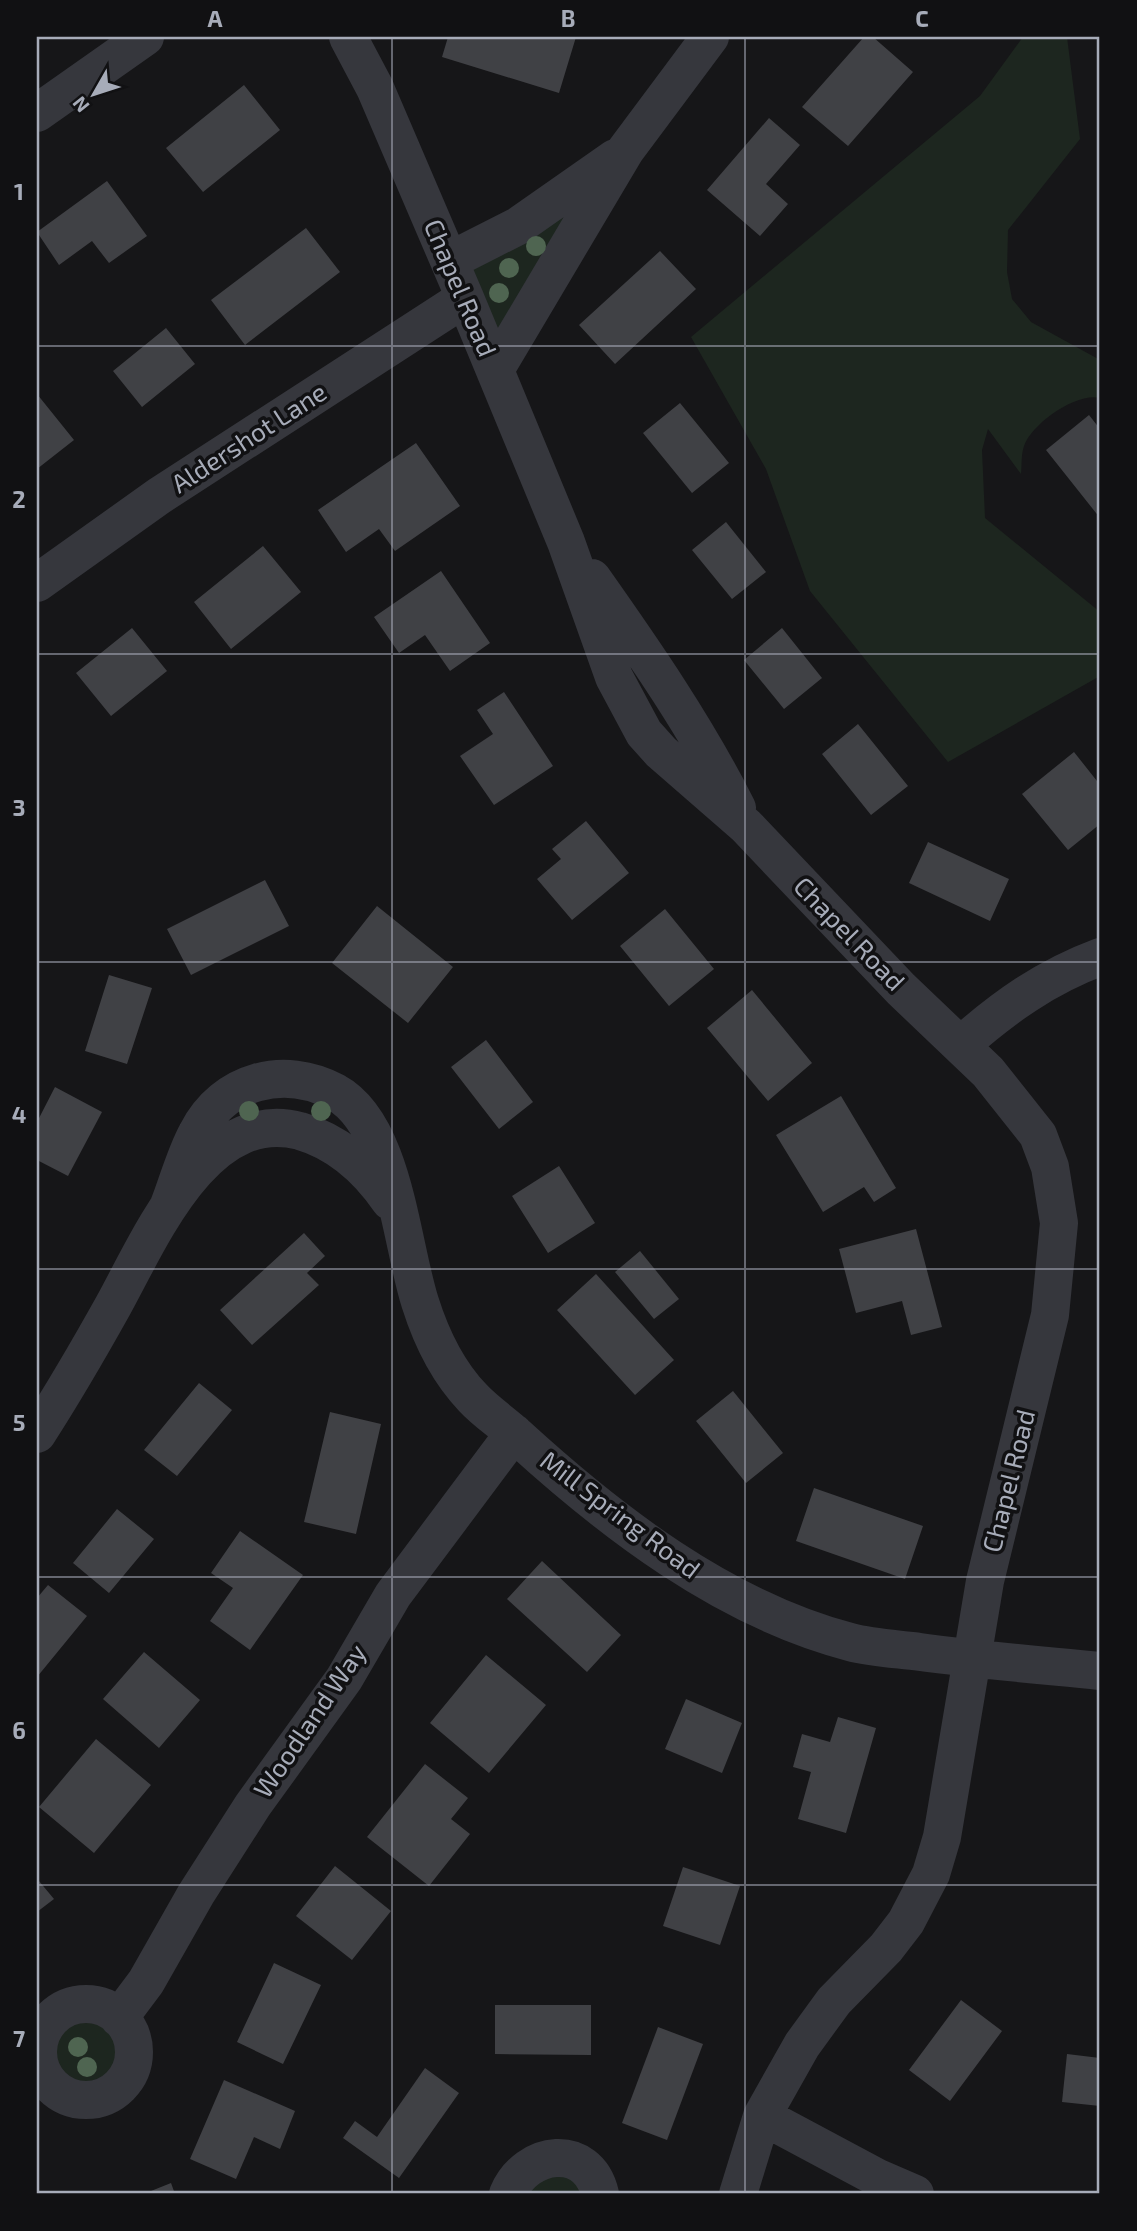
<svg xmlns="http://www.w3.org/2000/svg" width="1137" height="2231" viewBox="0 0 1137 2231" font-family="'Exo 2',sans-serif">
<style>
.green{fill:#1d261f}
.building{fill:#404145}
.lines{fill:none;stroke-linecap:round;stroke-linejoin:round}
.street{stroke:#36373d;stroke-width:38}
.tree{fill:#4f6551}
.grid{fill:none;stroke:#a7acb9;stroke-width:2;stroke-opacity:0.55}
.labels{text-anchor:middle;stroke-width:7;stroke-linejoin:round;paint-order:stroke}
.street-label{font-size:26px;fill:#a7acb9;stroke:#111113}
.neatline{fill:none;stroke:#a7acb9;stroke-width:2.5}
.grid-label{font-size:23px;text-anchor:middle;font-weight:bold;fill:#a7acb9}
</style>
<rect width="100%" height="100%" fill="#161618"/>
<!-- green -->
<path class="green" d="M1023,37H1067L1080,139L1008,230L1007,272L1012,299L1031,322L1100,360V398C1077,392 1032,423 1024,446C1021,454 1022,465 1021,474L988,429L982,450L985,518L1100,612V676L948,762L810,591L766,469L691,337L980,96Z
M625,151L495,370L449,261Z
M39 2053a47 47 0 1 1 94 0a47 47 0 1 1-94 0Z
M537,2161L600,2194H508Z"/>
<!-- building -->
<path class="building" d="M448,37H576L559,93L442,57Z
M864,37H873L913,72L848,146L802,107Z
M244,85L280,130L203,192L166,148Z
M769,118L800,145L766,184L788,204L760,236L707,190Z
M107,181L147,236L109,263L92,241L59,265L37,232Z
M306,228L340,272L245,345L211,300Z
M660,251L696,289L615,364L579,325Z
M166,328L195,364L142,407L113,371Z
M37,394L74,440L37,469Z
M680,403L729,463L692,493L643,433Z
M1089,415L1100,429V518L1046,450Z
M416,443L460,506L395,551L379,529L346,552L318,510Z
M726,522L766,572L732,599L692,550Z
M263,546L301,592L231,649L194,602Z
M441,571L490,643L450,671L425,635L399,653L374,617Z
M132,628L167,671L111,716L76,673Z
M782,628L822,678L784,709L744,660Z
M504,692L553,766L494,805L460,756L493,734L477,710Z
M858,724L908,786L871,815L822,754Z
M1074,752L1097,781L1100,779V824L1068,850L1022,794Z
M586,821L629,873L572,920L537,879L561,859L552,849Z
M928,842L1009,879L990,921L909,883Z
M265,880L289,926L191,975L167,929Z
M377,906L453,967L408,1023L332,963Z
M665,909L714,969L669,1006L620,946Z
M109,975L152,988L127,1064L85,1051Z
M752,990L812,1063L768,1101L707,1028Z
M486,1040L533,1102L499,1129L451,1067Z
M55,1087L102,1112L68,1176L37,1160V1122Z
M841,1096L896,1188L874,1202L864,1187L823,1212L776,1135Z
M559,1166L595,1223L548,1253L512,1196Z
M916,1229L942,1327L911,1335L902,1301L856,1313L839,1249Z
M304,1233L325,1256L307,1273L319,1285L252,1345L220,1310Z
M640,1251L679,1299L654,1319L615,1272Z
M596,1274L674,1360L635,1395L557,1310Z
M199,1383L232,1410L177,1476L144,1450Z
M733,1391L783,1453L746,1483L696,1421Z
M330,1412L381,1424L356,1534L304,1522Z
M814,1488L923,1526L905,1579L796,1541Z
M117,1509L154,1539L109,1593L73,1563Z
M240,1531L303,1575L250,1650L210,1621L233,1588L211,1573Z
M542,1561L621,1635L587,1672L507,1599Z
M48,1585L87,1616L37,1677V1598Z
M144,1652L200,1700L159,1748L103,1699Z
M486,1655L546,1705L489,1773L430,1723Z
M686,1699L742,1723L722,1773L665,1749Z
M838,1717L876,1728L846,1833L798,1819L811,1772L793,1767L802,1734L830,1742Z
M96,1739L151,1785L94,1853L39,1807Z
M425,1764L468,1798L451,1819L470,1834L429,1886L367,1837Z
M335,1866L391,1911L352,1960L296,1916Z
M683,1867L740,1886L720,1945L663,1926Z
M39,1881L54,1899L37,1912V1883Z
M274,1963L321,1985L283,2064L237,2042Z
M961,2000L1002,2031L950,2101L909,2070Z
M495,2005H591V2055L495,2054Z
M658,2027L703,2044L667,2140L622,2123Z
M1067,2054L1100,2058V2106L1062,2102Z
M425,2068L459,2093L399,2178L343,2138L355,2121L377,2137Z
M224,2080L295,2111L280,2149L254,2137L236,2179L190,2159Z
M171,2183L175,2194H137L146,2193Z"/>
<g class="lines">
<!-- street -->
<path class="street" d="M348,37L375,88L465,298L566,542L614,677L644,733L661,752L746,826L901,989L988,1072L1038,1135L1050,1167L1059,1223L1050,1315L985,1581L942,1837L931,1874L906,1922L886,1948L834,2001L802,2045L762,2116L738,2194
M37,113L145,37
M449,261L518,226L615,158
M495,370L625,151L710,37
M592,578C645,653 696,727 737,808
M37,583L159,496L465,298
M961,1045C1004,1007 1046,977 1100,957
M169,1205C178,1182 185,1155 197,1133C224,1080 284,1065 335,1092C394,1124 401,1243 420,1302C431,1337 448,1372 473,1398C486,1412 503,1423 517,1436C611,1522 724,1609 850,1642C872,1648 897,1649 920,1652C980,1660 1040,1665 1100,1671
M37,1434C64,1392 89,1349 113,1306C150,1239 205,1106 300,1131C338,1142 368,1169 390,1201
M38 2052a48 48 0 1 1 96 0a48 48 0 1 1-96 0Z
M119,2018L146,1982L196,1894L253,1805L344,1679L393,1595L514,1433
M762,2116L878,2178L915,2194
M508,2194C526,2150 588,2142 600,2194"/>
</g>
<!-- trees -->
<g class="tree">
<circle cx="536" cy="246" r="10"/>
<circle cx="509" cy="268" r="10"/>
<circle cx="499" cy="293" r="10"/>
<circle cx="249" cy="1111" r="10"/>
<circle cx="321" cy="1111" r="10"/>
<circle cx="78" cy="2047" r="10"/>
<circle cx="87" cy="2067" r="10"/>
</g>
<!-- grid -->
<path class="grid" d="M392,37V2194M745,37V2194M37,346H1100M37,654H1100M37,962H1100M37,1269H1100M37,1577H1100M37,1885H1100"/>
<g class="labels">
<!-- street labels -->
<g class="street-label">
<text transform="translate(460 288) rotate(67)" y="9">Chapel Road</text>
<text transform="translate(249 438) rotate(-33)" y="9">Aldershot Lane</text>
<text transform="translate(849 934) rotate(46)" y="9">Chapel Road</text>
<text transform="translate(1009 1481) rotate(-76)" y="9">Chapel Road</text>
<text transform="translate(620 1515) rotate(37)" y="9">Mill Spring Road</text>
<text transform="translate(310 1721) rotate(-56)" y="9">Woodland Way</text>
</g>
</g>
<!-- border -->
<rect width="1137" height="2231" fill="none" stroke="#111113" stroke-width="77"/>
<!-- north arrow -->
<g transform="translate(94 94) rotate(231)" stroke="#111113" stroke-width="5" paint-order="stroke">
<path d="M0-5L12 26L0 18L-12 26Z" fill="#a7acb9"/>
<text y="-10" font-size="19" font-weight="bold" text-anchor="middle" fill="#a7acb9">N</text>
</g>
<rect x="38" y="38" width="1060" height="2154" class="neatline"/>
<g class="grid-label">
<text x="215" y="27">A</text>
<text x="568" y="27">B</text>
<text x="922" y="27">C</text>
<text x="19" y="200">1</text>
<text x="19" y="508">2</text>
<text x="19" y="816">3</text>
<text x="19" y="1123">4</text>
<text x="19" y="1431">5</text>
<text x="19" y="1739">6</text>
<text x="19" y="2047">7</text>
</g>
</svg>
